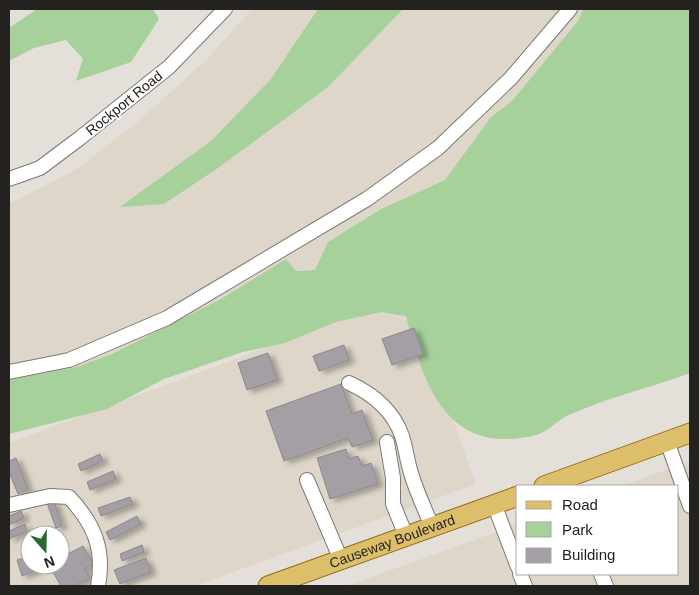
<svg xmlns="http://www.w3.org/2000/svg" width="699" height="595" viewBox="0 0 699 595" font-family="Arial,sans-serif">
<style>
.built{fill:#ded6c8;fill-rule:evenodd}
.green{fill:#a6d19a}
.building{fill:#a49fa5;stroke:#8d888e;filter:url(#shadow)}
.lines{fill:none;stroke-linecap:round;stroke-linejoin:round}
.minor-casing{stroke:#7c7872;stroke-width:16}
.major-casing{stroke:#8d6d11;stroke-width:21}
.minor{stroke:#fff;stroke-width:14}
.major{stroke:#ddbf6b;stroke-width:19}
.labels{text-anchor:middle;stroke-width:4;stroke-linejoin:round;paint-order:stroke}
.street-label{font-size:14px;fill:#23221f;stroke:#fff}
</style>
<defs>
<filter id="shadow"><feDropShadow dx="5.5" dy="3" stdDeviation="2.5" flood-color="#0004"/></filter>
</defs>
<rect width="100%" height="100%" fill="#e4dfd9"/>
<!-- built -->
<path class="built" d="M252,9H583L578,21L512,101L491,117L445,180L381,209L328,242L315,270L296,271L286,260L221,299L112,354L76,367L9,380V204L77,169L140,120L207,59Z
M408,295L476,484L195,586H9V443ZM30,535H60V565H30Z
M690,461V586H347L518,524V574H678V486H622Z"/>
<!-- green -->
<path class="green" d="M37,9H153L159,19L131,62L76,81L83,59L66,40L34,48L9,61V28Z
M318,9H403L328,87L218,168L164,204L120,207L211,141L271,79Z
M583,9H690V373C656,386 620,394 586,408C579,411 572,413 565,417C556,422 547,432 536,435C447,457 424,386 406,316L381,312L336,322L285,343L243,352L164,379L107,409L9,434V380L76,367L112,354L221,299L286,259L296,271L315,270L328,242L381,209L445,180L491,117L512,101L578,21Z"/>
<!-- building -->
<path class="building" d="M414,328L423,354L392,365L382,339Z
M344,345L349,360L319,371L313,356Z
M268,353L277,380L247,390L238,363Z
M341,384L352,414L362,410L373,440L352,447L348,438L284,461L266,411Z
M346,449L349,459L358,456L362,466L371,463L378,484L330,499L317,458Z
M100,454L103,461L81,471L78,464Z
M16,458L28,489L18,494L9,472V461Z
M113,471L116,479L90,490L87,482Z
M130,497L133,504L101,516L98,508Z
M54,501L62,526L56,528L47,503Z
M21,511L24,518L9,525V516Z
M137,516L141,524L110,540L106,532Z
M25,524L27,531L9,539V531Z
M142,545L144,552L122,561L120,554Z
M83,546L93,564L85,569L90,578L75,586H61L49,565H60V558Z
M30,556V565H35L37,570L22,576L17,560Z
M146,558L151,572L120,584L114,570Z"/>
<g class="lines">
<defs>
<path id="minor" d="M9,179L40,168L80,138L169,67L225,9
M9,372L69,360L167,318L367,199L438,148L511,78L570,9
M349,383C373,394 393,410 402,436C406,448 407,461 411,473C416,491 425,509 432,527
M667,441L690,506
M387,442L393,478V504L406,536
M307,480L341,560
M494,504L518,567
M9,505L50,496L69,497C94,524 105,549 98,586
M520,574L525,586
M601,574L606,586"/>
<g id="major">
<path d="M544,486L690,433"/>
<path id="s1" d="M268,586L518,496"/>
</g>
</defs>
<!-- minor casing -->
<use href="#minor" class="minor-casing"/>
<!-- major casing -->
<use href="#major" class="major-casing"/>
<!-- minor -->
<use href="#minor" class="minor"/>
<!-- major -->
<use href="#major" class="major"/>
</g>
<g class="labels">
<!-- street labels -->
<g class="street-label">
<text transform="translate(124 103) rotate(-39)" y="5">Rockport Road</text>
<text dy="5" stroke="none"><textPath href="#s1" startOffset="132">Causeway Boulevard</textPath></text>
</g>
</g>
<!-- border -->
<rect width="699" height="595" fill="none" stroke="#23221f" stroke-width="20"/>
<!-- legend -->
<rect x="516" y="485" width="162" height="90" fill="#ffffff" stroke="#a7a7a5"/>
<rect x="526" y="501" width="25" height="8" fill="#ddbf6b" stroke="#a7a7a5"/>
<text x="562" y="510" font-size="15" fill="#23221f">Road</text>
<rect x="526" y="522" width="25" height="15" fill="#a6d19a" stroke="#a7a7a5"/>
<text x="562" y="535" font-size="15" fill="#23221f">Park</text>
<rect x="526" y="548" width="25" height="15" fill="#a49fa5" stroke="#a7a7a5"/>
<text x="562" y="560" font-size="15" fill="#23221f">Building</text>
<!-- north arrow -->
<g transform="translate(45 550) rotate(160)"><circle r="24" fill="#ffffff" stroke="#a7a7a5"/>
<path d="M0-4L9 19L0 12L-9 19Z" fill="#286933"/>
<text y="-8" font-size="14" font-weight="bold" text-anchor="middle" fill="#23221f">N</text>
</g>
</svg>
